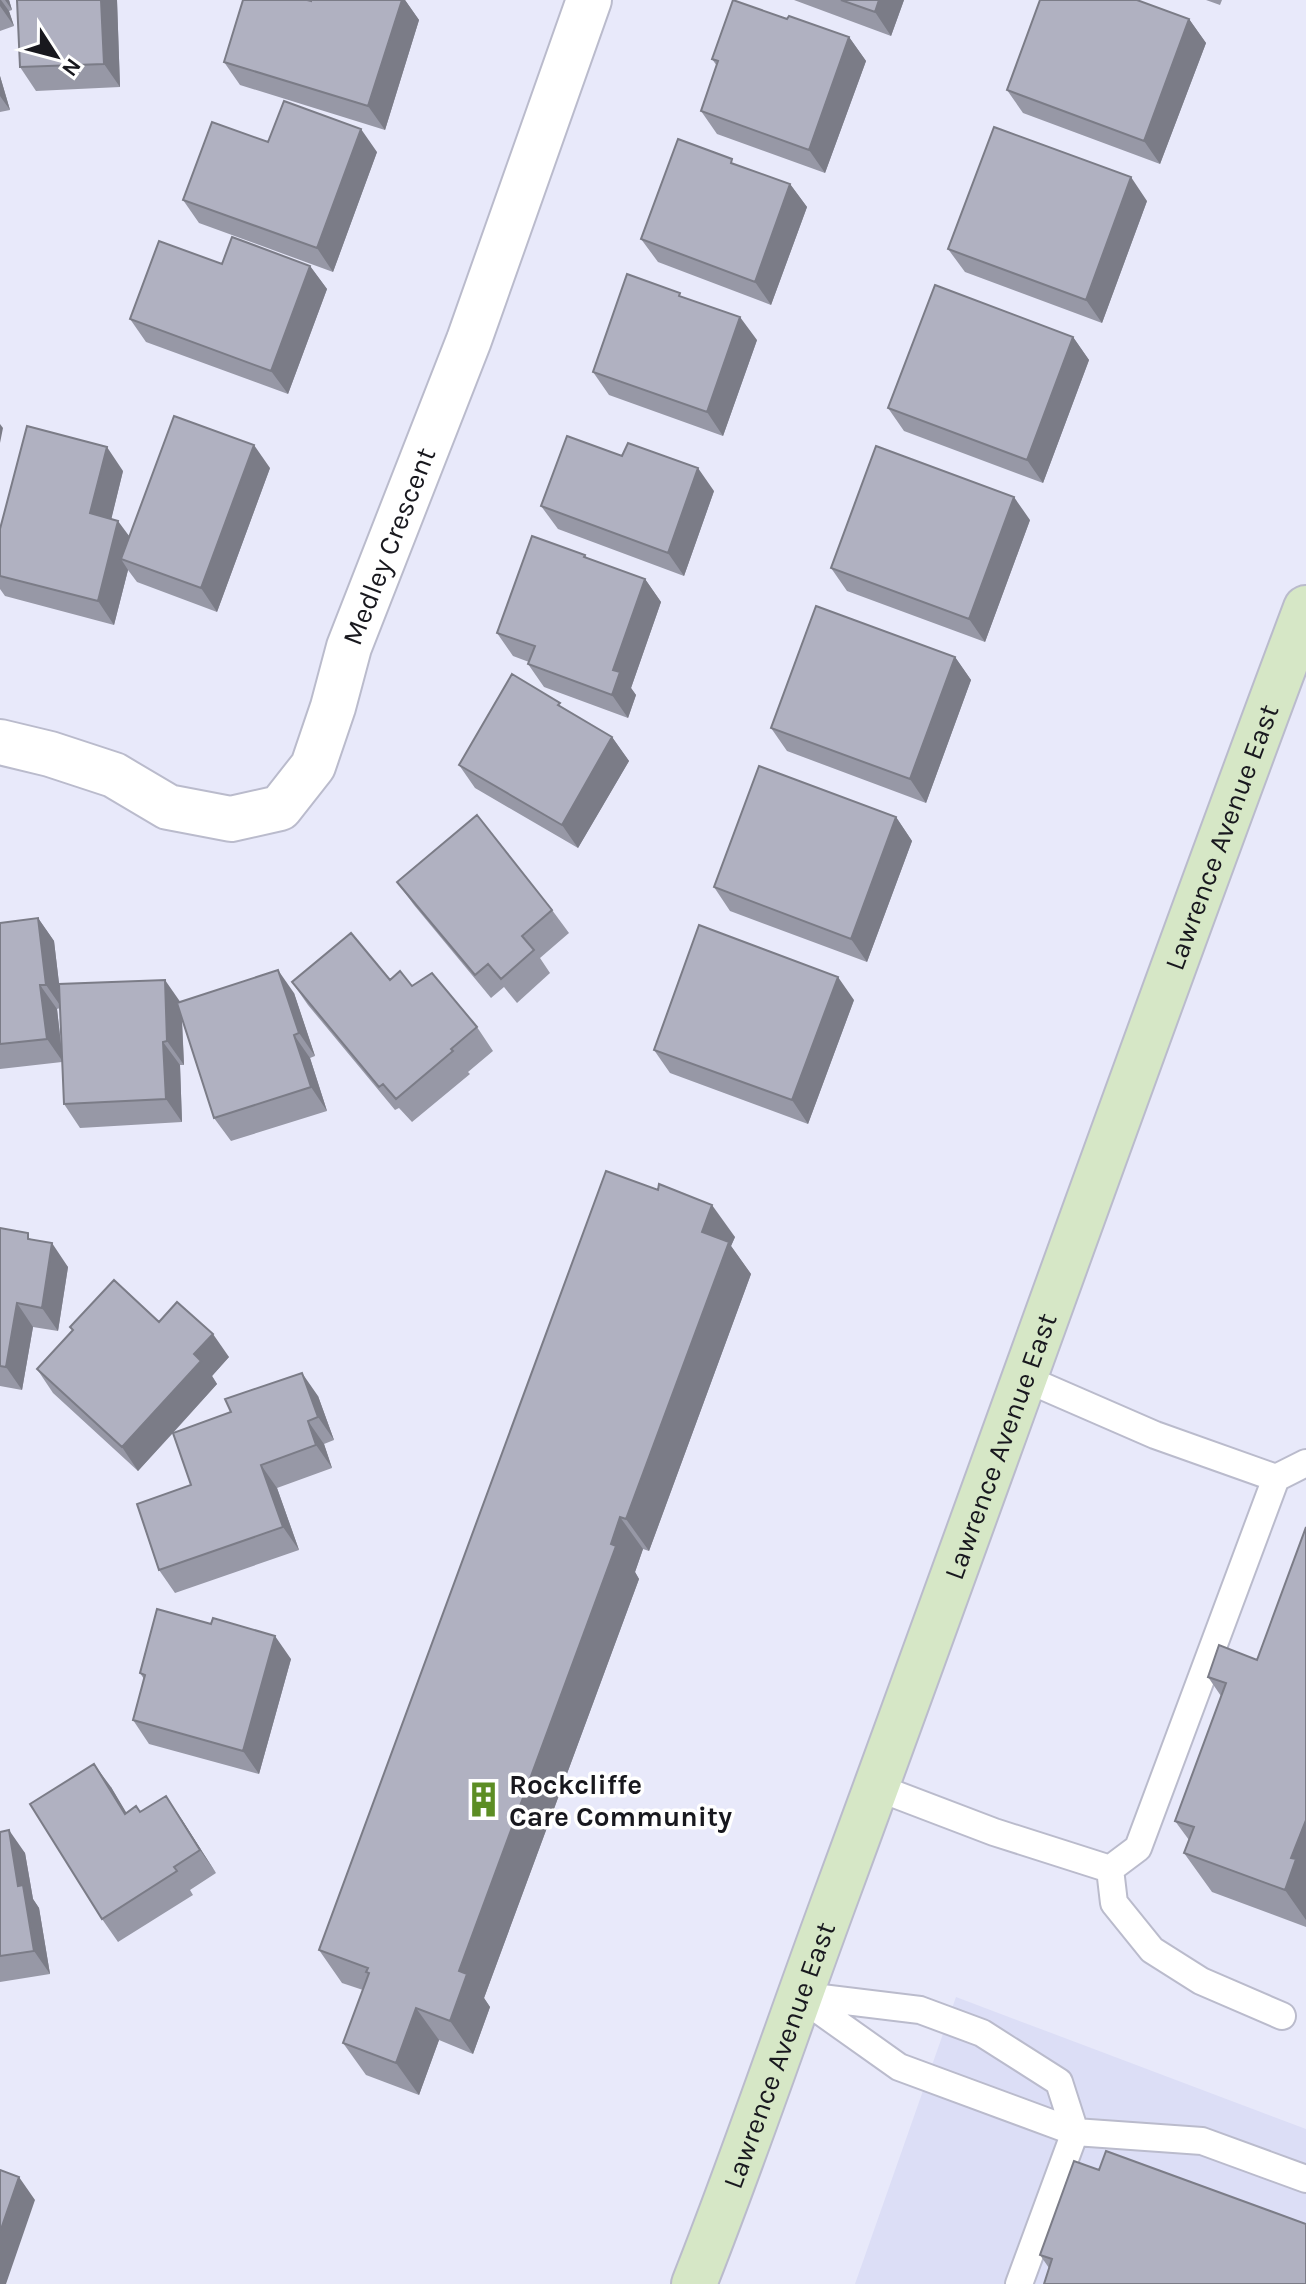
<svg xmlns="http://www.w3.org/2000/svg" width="1306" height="2284" viewBox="0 0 1306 2284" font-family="Karla,sans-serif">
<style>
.built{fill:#dcdef6}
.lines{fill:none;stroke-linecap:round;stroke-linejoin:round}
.lane-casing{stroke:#babbcc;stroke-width:30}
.street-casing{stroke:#babbcc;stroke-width:48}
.secondary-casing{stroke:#babbcc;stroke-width:48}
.lane{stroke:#fff;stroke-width:26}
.street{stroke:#fff;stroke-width:44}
.secondary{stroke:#d6e7c6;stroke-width:44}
.wall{fill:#9798a6;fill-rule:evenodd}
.shaded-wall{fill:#7b7c87}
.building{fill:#b0b1c1;stroke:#7b7c87;stroke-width:2}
.labels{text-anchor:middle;stroke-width:7;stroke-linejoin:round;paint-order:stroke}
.street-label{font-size:28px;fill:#18181e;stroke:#fff}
.poi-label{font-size:28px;font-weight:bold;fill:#18181e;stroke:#fff;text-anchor:start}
</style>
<rect width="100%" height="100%" fill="#e8e9fa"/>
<!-- built -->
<path class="built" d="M956,1997L1306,2129V2284H855Z"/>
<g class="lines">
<defs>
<path id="lane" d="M1024,1378L1155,1435L1276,1478
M876,1787L994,1832L1110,1869
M799,1996L899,2067L1075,2132L1202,2141L1306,2179
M805,1996L920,2010L982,2033L1059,2082L1075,2132L1019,2284
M1282,2016L1201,1981L1152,1950L1114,1903L1110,1869L1138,1848L1276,1478L1306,1463"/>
<g id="street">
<path id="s1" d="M0,742L50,754L114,775L168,807L231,819L280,808L313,766L333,707L349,647L469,340L589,0"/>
</g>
<g id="secondary">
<path id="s2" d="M694,2284C746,2153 790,2020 839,1888C996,1462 1146,1034 1306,608"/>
</g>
</defs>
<!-- lane casing -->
<use href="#lane" class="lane-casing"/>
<!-- street casing -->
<use href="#street" class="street-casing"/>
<!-- secondary casing -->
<use href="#secondary" class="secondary-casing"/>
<!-- lane -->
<use href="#lane" class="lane"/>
<!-- street -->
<use href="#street" class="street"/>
<!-- secondary -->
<use href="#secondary" class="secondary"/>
</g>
<!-- wall -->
<path class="wall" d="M0,0H9L12,10L9,11L14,26L0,31Z
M17,0H117L120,87L36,91L20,67Z
M405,0L419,20L385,130L240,85L224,62L311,1Z
M794,0H904L891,36Z
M1206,0H1222L1220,5Z
M787,19L849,37L866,61L825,173L717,134L701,111L717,66L712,59Z
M1189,19L1206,43L1160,164L1023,113L1007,90Z
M0,76L10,110L0,112Z
M268,142L377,152L333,272L199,223L183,200Z
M736,165L790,184L807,207L771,305L658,262L641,239Z
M1147,201L1102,323L965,272L948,249Z
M222,264L310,266L327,289L288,394L146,342L130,319Z
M1073,337L1089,360L1043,483L904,431L888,408Z
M757,340L723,436L609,395L593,372Z
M270,468L217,612L137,582L128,570L114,625L5,596L0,589V529L123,471L111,519L129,536Z
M714,491L684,576L558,529L541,506Z
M1030,520L985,642L847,591L831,568Z
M585,555L587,558L645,579L661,602L631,688L636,695L628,718L544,687L528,664L529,662L513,656L497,633Z
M955,657L971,680L926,803L787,751L771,728Z
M564,709L612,737L629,761L578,848L475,788L459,765Z
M896,817L912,841L867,962L730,911L714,887Z
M397,882L552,910L569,933L540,958L550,973L517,1003L504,987L491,998L414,905Z
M38,918L54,941L59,984L180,1002L294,993L315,1056L310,1058L327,1111L231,1141L214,1118L182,1018L184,1065H180L182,1122L80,1128L64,1104L62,1062L0,1069V923ZM60,1008L62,1054L57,1009Z
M390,980L412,986L477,1027L493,1051L468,1072L470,1074L412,1122L399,1108L395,1110L308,1005L292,982Z
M854,1000L808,1124L670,1073L654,1050Z
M658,1190L735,1237L731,1246L751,1274L649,1551L643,1549L635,1572L639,1579L484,1998L490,2007L473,2054L439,2040L419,2095L366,2075L343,2043L363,1990L342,1983L319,1950Z
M0,1228L34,1240L68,1267L58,1331L33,1327L22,1390L0,1386Z
M159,1322L229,1357L212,1376L217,1384L173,1433L318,1396L334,1440L324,1444L332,1468L277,1488L299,1550L175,1593L159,1570L191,1485L173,1433L138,1471L53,1393L37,1369L73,1330Z
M1306,1527V1927L1212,1892L1184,1853L1189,1840L1175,1821L1221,1696L1208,1677L1257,1660Z
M291,1659L259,1774L149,1744L133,1720L144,1679L140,1673Z
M111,1787L126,1813L140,1812L182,1820L216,1873L190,1890L193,1895L118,1942L102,1919Z
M0,1832L25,1853L33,1899L39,1908L50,1974L0,1982Z
M1099,2170L1049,2268L1040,2255Z"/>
<!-- shaded-wall -->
<path class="shaded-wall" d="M0,0H1L9,11L14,26L0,6Z
M5,0H9L12,10Z
M101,0H117L120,87L104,64Z
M402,0H405L419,20L385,130L368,106Z
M879,0H904L891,36L875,12Z
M1189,19L1206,43L1160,164L1144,141Z
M849,37L866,61L825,173L809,150Z
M0,76L10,110L0,96Z
M361,129L377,152L333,272L317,248Z
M1131,177L1147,201L1102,323L1086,300Z
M790,184L807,207L771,305L755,282Z
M310,266L327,289L288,394L271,371Z
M740,317L757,340L723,436L707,412Z
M1073,337L1089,360L1043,483L1027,460Z
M0,424L3,428L0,443Z
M254,445L270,468L217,612L201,588Z
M107,447L123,471L107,537L90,513Z
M698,468L714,491L684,576L668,553Z
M1014,497L1030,520L985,642L969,619Z
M118,521L135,544L121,559L128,570L114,625L98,601Z
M645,579L661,602L631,688L636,695L628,718L612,695L613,670Z
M955,657L971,680L926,803L910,779Z
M612,737L629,761L578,848L562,825Z
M896,817L912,841L867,962L851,939Z
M38,918L54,941L62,1008L46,985Z
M278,970L294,993L315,1056L299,1033Z
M838,977L854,1000L808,1124L792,1100Z
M165,980L181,1003L184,1065L167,1041Z
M40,985L57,1009L63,1062L47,1039Z
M294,1035L310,1058L327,1111L311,1087Z
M163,1042L180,1065L182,1122L166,1099Z
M712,1205L735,1237L731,1246L751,1274L649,1551L626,1519L702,1232Z
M52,1243L68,1267L58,1331L42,1308Z
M17,1303L33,1327L22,1390L6,1367Z
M213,1334L229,1357L212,1376L217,1384L138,1471L122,1447L194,1354Z
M302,1373L318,1396L334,1440L318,1417Z
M308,1421L324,1444L332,1468L316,1445Z
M261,1465L277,1488L299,1550L283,1527Z
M620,1517L643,1549L635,1572L639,1579L484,1998L490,2007L473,2054L450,2021L459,1971Z
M275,1636L291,1659L259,1774L243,1751Z
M94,1764L111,1787L141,1837L125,1814Z
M166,1796L182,1820L216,1873L200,1850Z
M1306,1820V1920L1285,1890L1291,1858Z
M9,1830L25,1853L33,1899L39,1908L50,1974L34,1951L18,1886Z
M416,2008L439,2040L419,2095L396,2063Z
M19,2177L35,2200L6,2284H0V2232Z"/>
<!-- building -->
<path class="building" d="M17,0H101L104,64L20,67Z
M243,0H307L311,1V0H402L368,106L224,62Z
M733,0L787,19L789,16L849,37L809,150L701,111L718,61L712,59Z
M841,0H879L875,12Z
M1040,0H1137L1189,19L1144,141L1007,90Z
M284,101L361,129L317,248L183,200L212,122L268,142Z
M994,127L1131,177L1086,300L948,249Z
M678,139L732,159L731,163L790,184L755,282L641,239Z
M232,237L310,266L271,371L130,319L159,241L222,264Z
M627,274L680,293L679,296L740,317L707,412L593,372Z
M935,285L1073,337L1027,460L888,408Z
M174,416L254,445L201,588L121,559Z
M27,426L107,447L90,513L118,521L98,601L0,576V529Z
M567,436L622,456L628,443L698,468L668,553L541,506Z
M876,446L1014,497L969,619L831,568Z
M532,536L585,555L584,557L645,579L613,670L620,672L612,695L528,664L535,646L497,633Z
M816,606L955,657L910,779L771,728Z
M512,674L560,703L558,705L612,737L562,825L459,765Z
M759,766L896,817L851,939L714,887Z
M477,815L552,910L522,936L534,950L501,979L488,964L475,975L397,882Z
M38,918L46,985H40L47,1039L0,1044V923Z
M699,925L838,977L792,1100L654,1050Z
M351,933L390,980L400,971L412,986L432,973L477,1027L451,1049L453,1051L396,1099L383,1084L379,1087L292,982Z
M278,970L299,1033L294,1035L311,1087L214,1118L177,1003Z
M165,980L167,1041L163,1042L166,1099L64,1104L59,984Z
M606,1171L658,1190L659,1184L712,1205L702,1232L729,1242L626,1519L620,1517L611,1544L616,1546L459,1971L467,1974L450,2021L416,2008L396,2063L343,2043L369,1973L366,1972L368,1968L319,1950Z
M0,1228L28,1233V1239L52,1243L42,1308L17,1303L6,1367L0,1366Z
M114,1280L159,1322L177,1302L213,1334L194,1354L201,1361L122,1447L37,1369L73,1330L70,1327Z
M302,1373L318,1417L308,1421L316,1445L261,1465L283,1527L159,1570L137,1504L191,1485L173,1433L231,1412L225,1399Z
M1306,1527V1820L1291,1858L1296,1859L1285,1890L1184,1853L1194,1827L1175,1821L1226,1683L1208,1677L1219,1645L1257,1660Z
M157,1609L211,1624L213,1618L275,1636L243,1751L133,1720L145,1675L140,1673Z
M94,1764L125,1814L136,1806L140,1812L166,1796L200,1850L174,1867L177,1871L102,1919L30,1804Z
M9,1830L18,1886L23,1885L34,1951L0,1956V1832Z
M1106,2151L1306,2224V2284H1044L1052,2259L1040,2255L1074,2161L1099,2170Z
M0,2170L19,2177L0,2232Z"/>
<!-- icons -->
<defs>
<symbol id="building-bare" viewBox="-9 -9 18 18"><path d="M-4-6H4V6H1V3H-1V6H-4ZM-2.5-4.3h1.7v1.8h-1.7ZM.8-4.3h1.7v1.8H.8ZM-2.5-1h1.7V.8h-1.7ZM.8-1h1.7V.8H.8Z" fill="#5c8d24" stroke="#fff" stroke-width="2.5" paint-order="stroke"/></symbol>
</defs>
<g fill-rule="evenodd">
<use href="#building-bare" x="458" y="1774" width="51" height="51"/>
</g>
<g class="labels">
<!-- street labels -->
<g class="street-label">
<text dy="10" stroke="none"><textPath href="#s1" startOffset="582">Medley Crescent</textPath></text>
<text dy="10" stroke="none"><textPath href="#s2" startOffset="1540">Lawrence Avenue East</textPath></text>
<text dy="10" stroke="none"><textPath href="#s2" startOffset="892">Lawrence Avenue East</textPath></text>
<text dy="10" stroke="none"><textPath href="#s2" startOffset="244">Lawrence Avenue East</textPath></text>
</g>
<!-- poi labels -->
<g class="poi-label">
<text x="509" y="1794">Rockcliffe<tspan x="509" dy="32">Care Community</tspan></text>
</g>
</g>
<!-- north arrow -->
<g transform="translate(56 56) rotate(126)" stroke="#ffffff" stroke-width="6" paint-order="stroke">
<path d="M0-6L14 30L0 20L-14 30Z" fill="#18181e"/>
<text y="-12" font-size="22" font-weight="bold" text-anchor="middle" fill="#18181e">N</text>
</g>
</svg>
